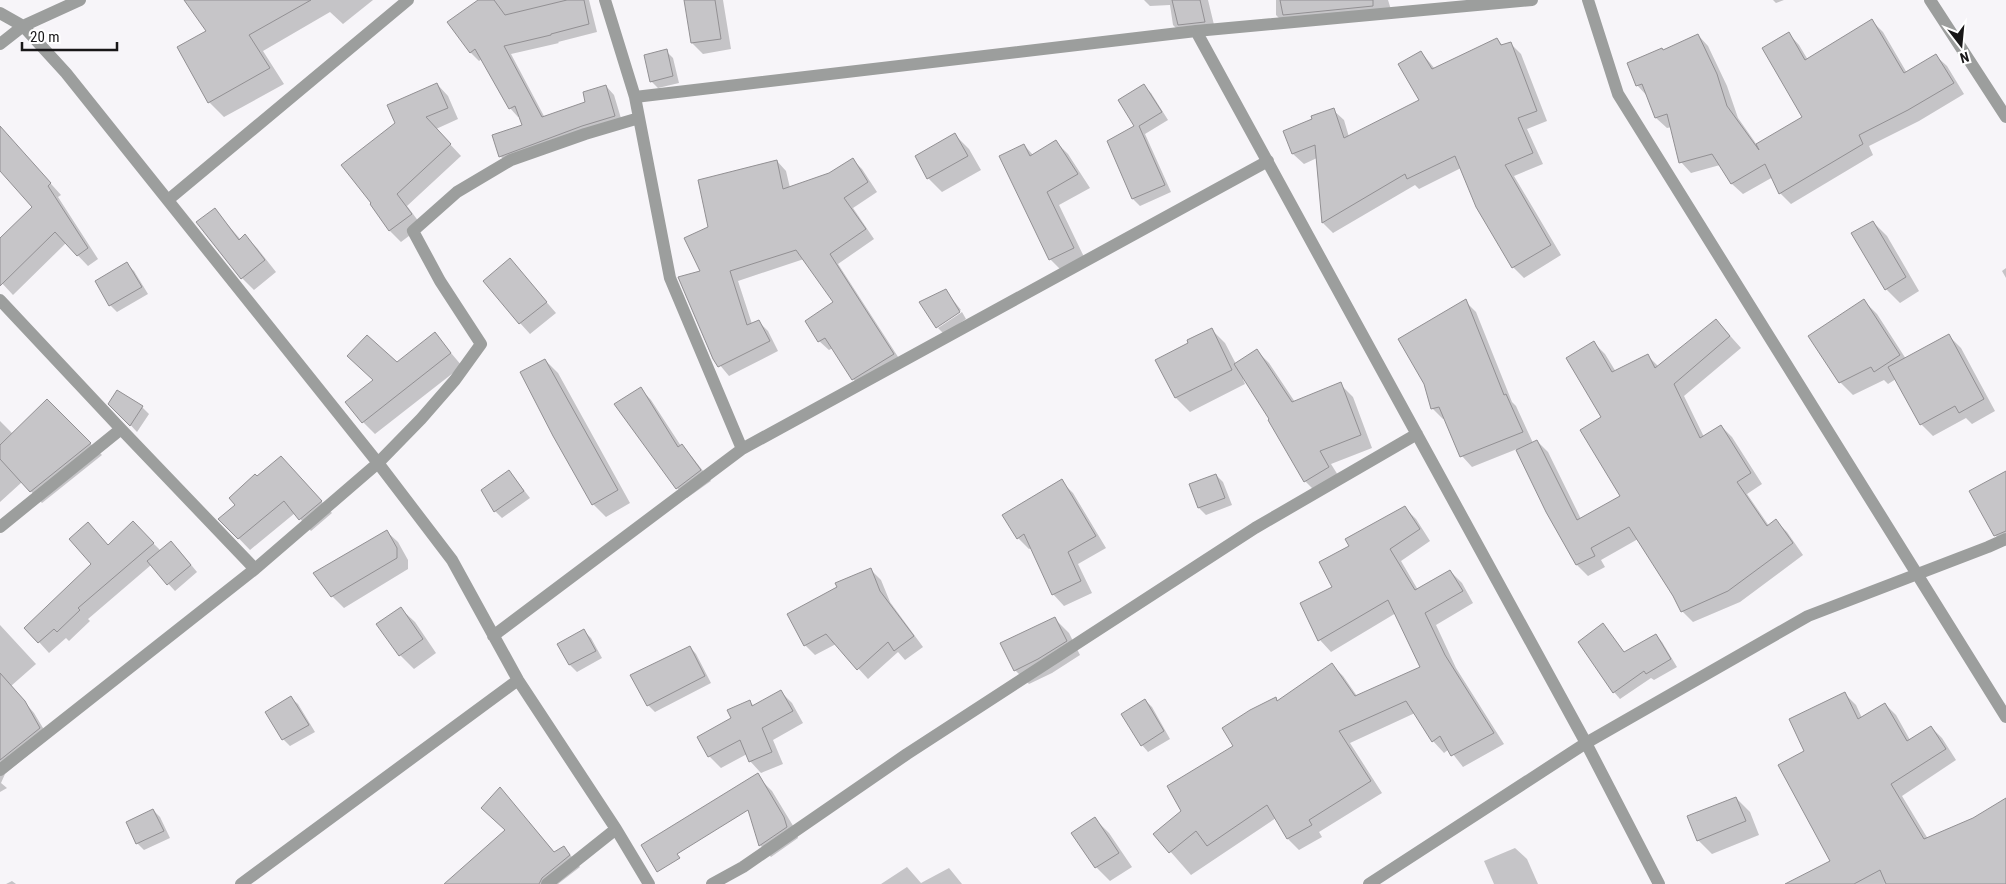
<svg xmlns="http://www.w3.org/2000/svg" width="2006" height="884" viewBox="0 0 2006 884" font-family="'Roboto Condensed',sans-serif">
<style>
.shadow{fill:#0003}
.building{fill:#c6c5c8;stroke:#929093}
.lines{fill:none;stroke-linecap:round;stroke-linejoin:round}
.minor{stroke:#9c9e9d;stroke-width:12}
</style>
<rect width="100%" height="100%" fill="#f7f5f9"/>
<!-- shadow -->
<path class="shadow" d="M185,0H373L343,24L330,12L263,51L284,84L224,117L209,102L208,31Z
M480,0H589L597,32L558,42L559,43L511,54L545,118L587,103L606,86L614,95L623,125L509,164L500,156L523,125L520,116L518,117L510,108L482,59L479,61L471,53L449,22Z
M685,0H723L731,49L703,54L692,43Z
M1144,0H1208L1216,33L1185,37L1173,25L1170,5L1150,6Z
M1276,0H1388L1393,16L1287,26L1276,15Z
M1773,0H1784L1776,3Z
M1872,21L1883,32L1907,73L1936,56L1947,66L1964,94L1919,121L1869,146L1873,155L1791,204L1780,193L1773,177L1743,194L1732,184L1720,165L1691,173L1681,162L1672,127L1667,128L1656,118L1648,97L1637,85L1663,51L1698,35L1708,46L1727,86L1738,118L1757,145L1804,117L1789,34L1799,45L1808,60Z
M1497,39L1503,46L1510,43L1521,54L1547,121L1527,129L1543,164L1514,176L1561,255L1524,278L1513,267L1461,168L1419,189L1415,185L1333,233L1323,223L1317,158L1304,164L1293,154L1333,110L1344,120L1349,137L1421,101V52L1435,69Z
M666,51L673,58L679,83L658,88L651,81Z
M437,84L448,96L458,119L436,129L461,156L407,206L422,226L401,242L390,231L371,205L396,123Z
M1144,86L1151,93L1168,120L1145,134L1171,192L1140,206L1133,199L1108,141L1136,127Z
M0,127L61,195L58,197L98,259L88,266L66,243L13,295L0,281V240L34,207L0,169Z
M955,135L969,149L981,170L942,192L928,178Z
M1055,141L1068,154L1090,188L1059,205L1086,261L1063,272L1050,259L1024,145L1033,155Z
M853,160L862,169L877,192L853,208L874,239L838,264L902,363L862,388L853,379L833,348L829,350L819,341L835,303L804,259L738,281L752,324L758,321L768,331L778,351L729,376L714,358L702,272L709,227L777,161L786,171L790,188L830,175Z
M215,210L241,240L245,236L257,248L276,272L254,290L242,278Z
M1873,222L1887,236L1919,291L1900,303L1886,289Z
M510,260L556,313L530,334L520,323Z
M127,264L134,271L148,294L117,312L110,305Z
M2006,268V278L2002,271Z
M946,291L961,310L936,326Z
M1465,301L1476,312L1512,402L1516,406L1533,443L1537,441L1548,452L1581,519L1622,496L1603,417L1594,343L1605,354L1616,372L1647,355L1659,367L1716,320L1741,348L1684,396L1704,437L1721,426L1732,437L1762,484L1747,494L1769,526L1776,521L1787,532L1803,555L1740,602L1693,622L1682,611L1674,595L1638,539L1601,560L1605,567L1588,576L1577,565L1547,511L1517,449L1472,467L1462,456L1446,418L1443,419L1432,408Z
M1864,301L1877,314L1906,359L1949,336L1961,348L1995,411L1972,424L1966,418L1933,436L1921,424L1896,379L1888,384L1884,380L1853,395L1840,382Z
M962,312L966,319L944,334L938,328Z
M1211,329L1225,343L1236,364L1257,351L1269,363L1295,402L1340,384L1353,397L1372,448L1331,464L1341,480L1317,493L1305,481L1271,420L1244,378L1243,379L1245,384L1190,412L1176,398L1157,360L1190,344Z
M435,334L462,366L375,434L363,422L397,363Z
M545,360L558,373L630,503L606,517L593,504Z
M641,389L651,400L681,446L692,457L711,481L687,498L677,488Z
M47,401L102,455L42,503L22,482L0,502V421L13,434Z
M110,403L142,407L149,414L137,432Z
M292,469L332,513L311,531L295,513L250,550L220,519L237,505L257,478Z
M509,471L530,498L502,518L495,511Z
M2006,472V546L1995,535Z
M1216,475L1223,482L1232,505L1206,515L1199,508L1190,485Z
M1061,481L1073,493L1106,548L1078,564L1092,593L1064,606L1053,594L1032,548L1029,549L1018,538Z
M1405,508L1416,519L1430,541L1401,561L1418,590L1450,571L1462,583L1473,603L1436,625L1456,668L1504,744L1463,767L1449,749L1444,753L1433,741L1415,713L1350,743L1382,793L1319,832L1322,837L1299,850L1288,839L1276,818L1191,875L1155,834L1183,811L1275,698L1278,701L1332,665L1343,676L1357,696L1422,668L1396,613L1331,652L1320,640L1302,604L1334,588L1351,546Z
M133,523L161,551L178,549L197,572L175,591L151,565L88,619L90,621L69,641L66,638L49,653L39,642L109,547Z
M386,531L398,542L408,560V569L344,608L332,596L315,573Z
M870,569L881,580L890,602L923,647L905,660L898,652L868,679L836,644L815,655L805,645Z
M400,608L415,622L436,653L414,669L400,655Z
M1055,619L1069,633L1080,655L1052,673L1029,684L1015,670Z
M0,625L36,664L11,686L34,713L49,738L5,774L1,783L7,788L0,792Z
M1603,625L1625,653L1656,635L1662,642L1677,667L1654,680L1651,678L1620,699L1614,692Z
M584,631L591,638L602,658L577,672L570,665L559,645Z
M690,647L696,654L711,683L655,712L648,705Z
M781,692L792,703L803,723L773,740L783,764L761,773L750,761L747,754L721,768L709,756L750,702L754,706Z
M1845,694L1856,705L1862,718L1885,704L1896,715L1910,740L1931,727L1942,738L1956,760L1902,796L1928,839L2006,806V884H1888L1887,883L1884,884H1788L1832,861L1806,752Z
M291,698L298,704L315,732L290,746L283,739Z
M1145,700L1152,707L1170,739L1148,752L1142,745Z
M761,780L772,791L795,829L798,838L771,857L760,845L744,794Z
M1736,798L1750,812L1759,835L1712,854L1698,840Z
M510,800L555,853L564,847L580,867L558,884H456L506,830Z
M153,810L160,817L170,838L144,850L137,843Z
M1095,819L1109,833L1132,867L1110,881L1096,867Z
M1515,848L1527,859L1538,884H1494L1484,861Z
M907,867L921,883L949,868L962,884H881Z
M12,881L16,884H6Z"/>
<!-- building -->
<path class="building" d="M184,0H311L249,35L270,68L208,103L177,47L206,31Z
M478,0H494L505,15L567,0H584L589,24L551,34V35L504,46L542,117L585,102L583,92L606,85L615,116L582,126L499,157L492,135L522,125L515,106L509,109L475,49L470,53L447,22Z
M684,0H715L721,39L691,43Z
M1172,0H1200L1205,22L1178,25Z
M1280,0H1373V6L1283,15Z
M1872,19L1904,73L1936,54L1954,83L1908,110L1859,135L1863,144L1779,194L1765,164L1731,184L1712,154L1679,163L1667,114L1655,118L1642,84L1636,86L1627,63L1662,48L1663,50L1698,34L1717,74L1727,106L1759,150L1756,144L1802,117L1762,48L1789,32L1805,60Z
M1497,38L1501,45L1511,42L1537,111L1518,118L1533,153L1505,165L1551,245L1512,268L1476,207L1455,156L1407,179L1405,174L1322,223L1315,145L1292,154L1283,131L1312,119L1311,116L1334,108L1344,138L1419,100L1398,64L1421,51L1432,69Z
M667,49L673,76L650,82L644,55Z
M437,83L448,108L426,117L451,144L397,194L412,214L389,231L370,204L371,203L341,165L395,123L387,105Z
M1144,84L1162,112L1139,126L1165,185L1132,199L1107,141L1134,126L1118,100Z
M0,126L51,183L48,186L88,248L77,256L55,232L0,286V238L32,207L0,171Z
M955,133L968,156L927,179L915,156Z
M1056,140L1078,174L1047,192L1074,248L1049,260L999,156L1024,144L1030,156Z
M853,158L868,182L844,198L866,229L830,254L894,354L852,380L825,338L818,342L805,321L833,302L796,250L730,271L747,325L759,320L770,341L718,367L713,359L678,277L700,271L684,238L708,227L698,180L777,160L783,189L829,173Z
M215,208L239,240L245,234L265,260L241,279L196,222Z
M1873,221L1906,277L1885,290L1851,233Z
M510,258L547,302L519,324L483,281Z
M127,262L142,287L109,306L95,281Z
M946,289L960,312L936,328L919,302Z
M1466,299L1504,395L1506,394L1523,432L1460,457L1439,407L1431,409L1424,384L1398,339Z
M1864,299L1900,355L1874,372L1871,367L1839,383L1808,336Z
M1716,319L1730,336L1674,384L1700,438L1721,425L1751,473L1737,482L1767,526L1776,519L1793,543L1728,591L1681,612L1673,596L1629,527L1591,548L1595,556L1576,565L1546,512L1516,450L1537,440L1577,520L1620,496L1580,430L1601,417L1566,358L1594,341L1612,372L1648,354L1655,368Z
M1212,328L1232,370L1175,398L1155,360L1188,343L1187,340Z
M435,332L451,353L362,423L345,402L373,380L347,356L367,335L397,362Z
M1949,334L1984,399L1959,413L1955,406L1920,425L1888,367Z
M1257,349L1292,402L1341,382L1361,435L1320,451L1329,467L1304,482L1268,420L1269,419L1234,364Z
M545,359L618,490L592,505L553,436L520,372Z
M641,387L678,447L682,444L701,470L676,489L614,404Z
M117,390L143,406L130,426L108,404Z
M47,399L91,443L30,492L0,459V445Z
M281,456L322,501L299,520L284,501L238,539L218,519L235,505L229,498L255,474L257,476Z
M509,470L524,491L494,512L481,490Z
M2006,471V531L1994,536L1969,491Z
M1216,474L1225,498L1198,508L1189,484Z
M1062,479L1096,536L1068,552L1081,581L1052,595L1024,534L1017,539L1002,515Z
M1405,506L1420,529L1390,549L1415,590L1450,570L1463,591L1425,613L1445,655L1494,733L1451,756L1440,736L1432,742L1406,701L1339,731L1371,781L1309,820L1312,825L1287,839L1267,805L1207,846L1196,831L1169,853L1153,834L1181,811L1167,786L1233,746L1222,728L1250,710L1276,697L1277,701L1332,663L1355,696L1420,667L1388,600L1318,641L1300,603L1332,587L1319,562L1349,546L1345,539Z
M133,521L154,543L78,608L80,610L57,632L54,629L38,643L24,628L91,564L69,539L88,522L108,545Z
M387,530L397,548V558L331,597L313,573Z
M171,541L191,565L167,585L147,561Z
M871,568L880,591L914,636L894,651L888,642L857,670L826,634L804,646L787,614L837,587L835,583Z
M401,607L423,639L399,656L376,624Z
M1055,617L1067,641L1038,659L1014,671L1000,643Z
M1603,623L1624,652L1656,634L1671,659L1646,674L1644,671L1613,693L1578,642Z
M584,629L596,651L569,665L557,644Z
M690,646L705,676L647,706L630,675Z
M0,673L25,701L40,728L0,760Z
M781,690L793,711L762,728L772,752L749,762L740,740L708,757L697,737L731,718L727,710L750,700L752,706Z
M1845,692L1858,719L1885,703L1907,741L1931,726L1946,749L1891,784L1924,839L1973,818L2006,798V884H1886L1880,870L1854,884H1785L1830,861L1778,765L1804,751L1789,719Z
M291,696L309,725L282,740L265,712Z
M1145,699L1164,731L1141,746L1121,714Z
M758,773L784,817L787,827L759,846L748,810L677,854L680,858L657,872L641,845Z
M500,787L554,852L564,846L570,855L542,878L539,884H444L505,830L481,808Z
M1736,797L1746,821L1697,841L1687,816Z
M153,809L164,831L136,844L126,822Z
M1095,817L1119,853L1095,868L1071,833Z"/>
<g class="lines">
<!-- minor -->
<path class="minor" d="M80,0L23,26L66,73L378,463L452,560L518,680L616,829L649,884
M605,0L635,97L670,278L742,449
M1588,0L1618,94L2006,717
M1930,0L2006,117
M0,13L23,26L0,44
M1196,31L1586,743L1659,884
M635,97L1196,31L1532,0
M168,200L408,0
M0,300L121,429L255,569
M0,527L121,429
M493,636L742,449L1268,161
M0,770L255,569L378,463L421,419L455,380L481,344L440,281L413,231L457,192L511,160L585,134L639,118
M241,884L518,680
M547,884L616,829
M712,884L743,867L907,754L1255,528L1417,434
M1369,884L1586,743L1808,616L1988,547L2006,539"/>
</g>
<!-- north arrow -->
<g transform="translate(1961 45) rotate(164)" stroke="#ffffff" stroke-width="4" paint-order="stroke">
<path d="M0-4L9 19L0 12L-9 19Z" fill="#181718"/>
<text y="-8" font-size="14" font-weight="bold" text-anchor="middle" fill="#181718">N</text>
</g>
<!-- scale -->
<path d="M22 42v8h95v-8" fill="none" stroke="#181718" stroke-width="2.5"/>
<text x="30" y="42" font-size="15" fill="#181718" stroke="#ffffff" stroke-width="4" paint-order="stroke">20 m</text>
</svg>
